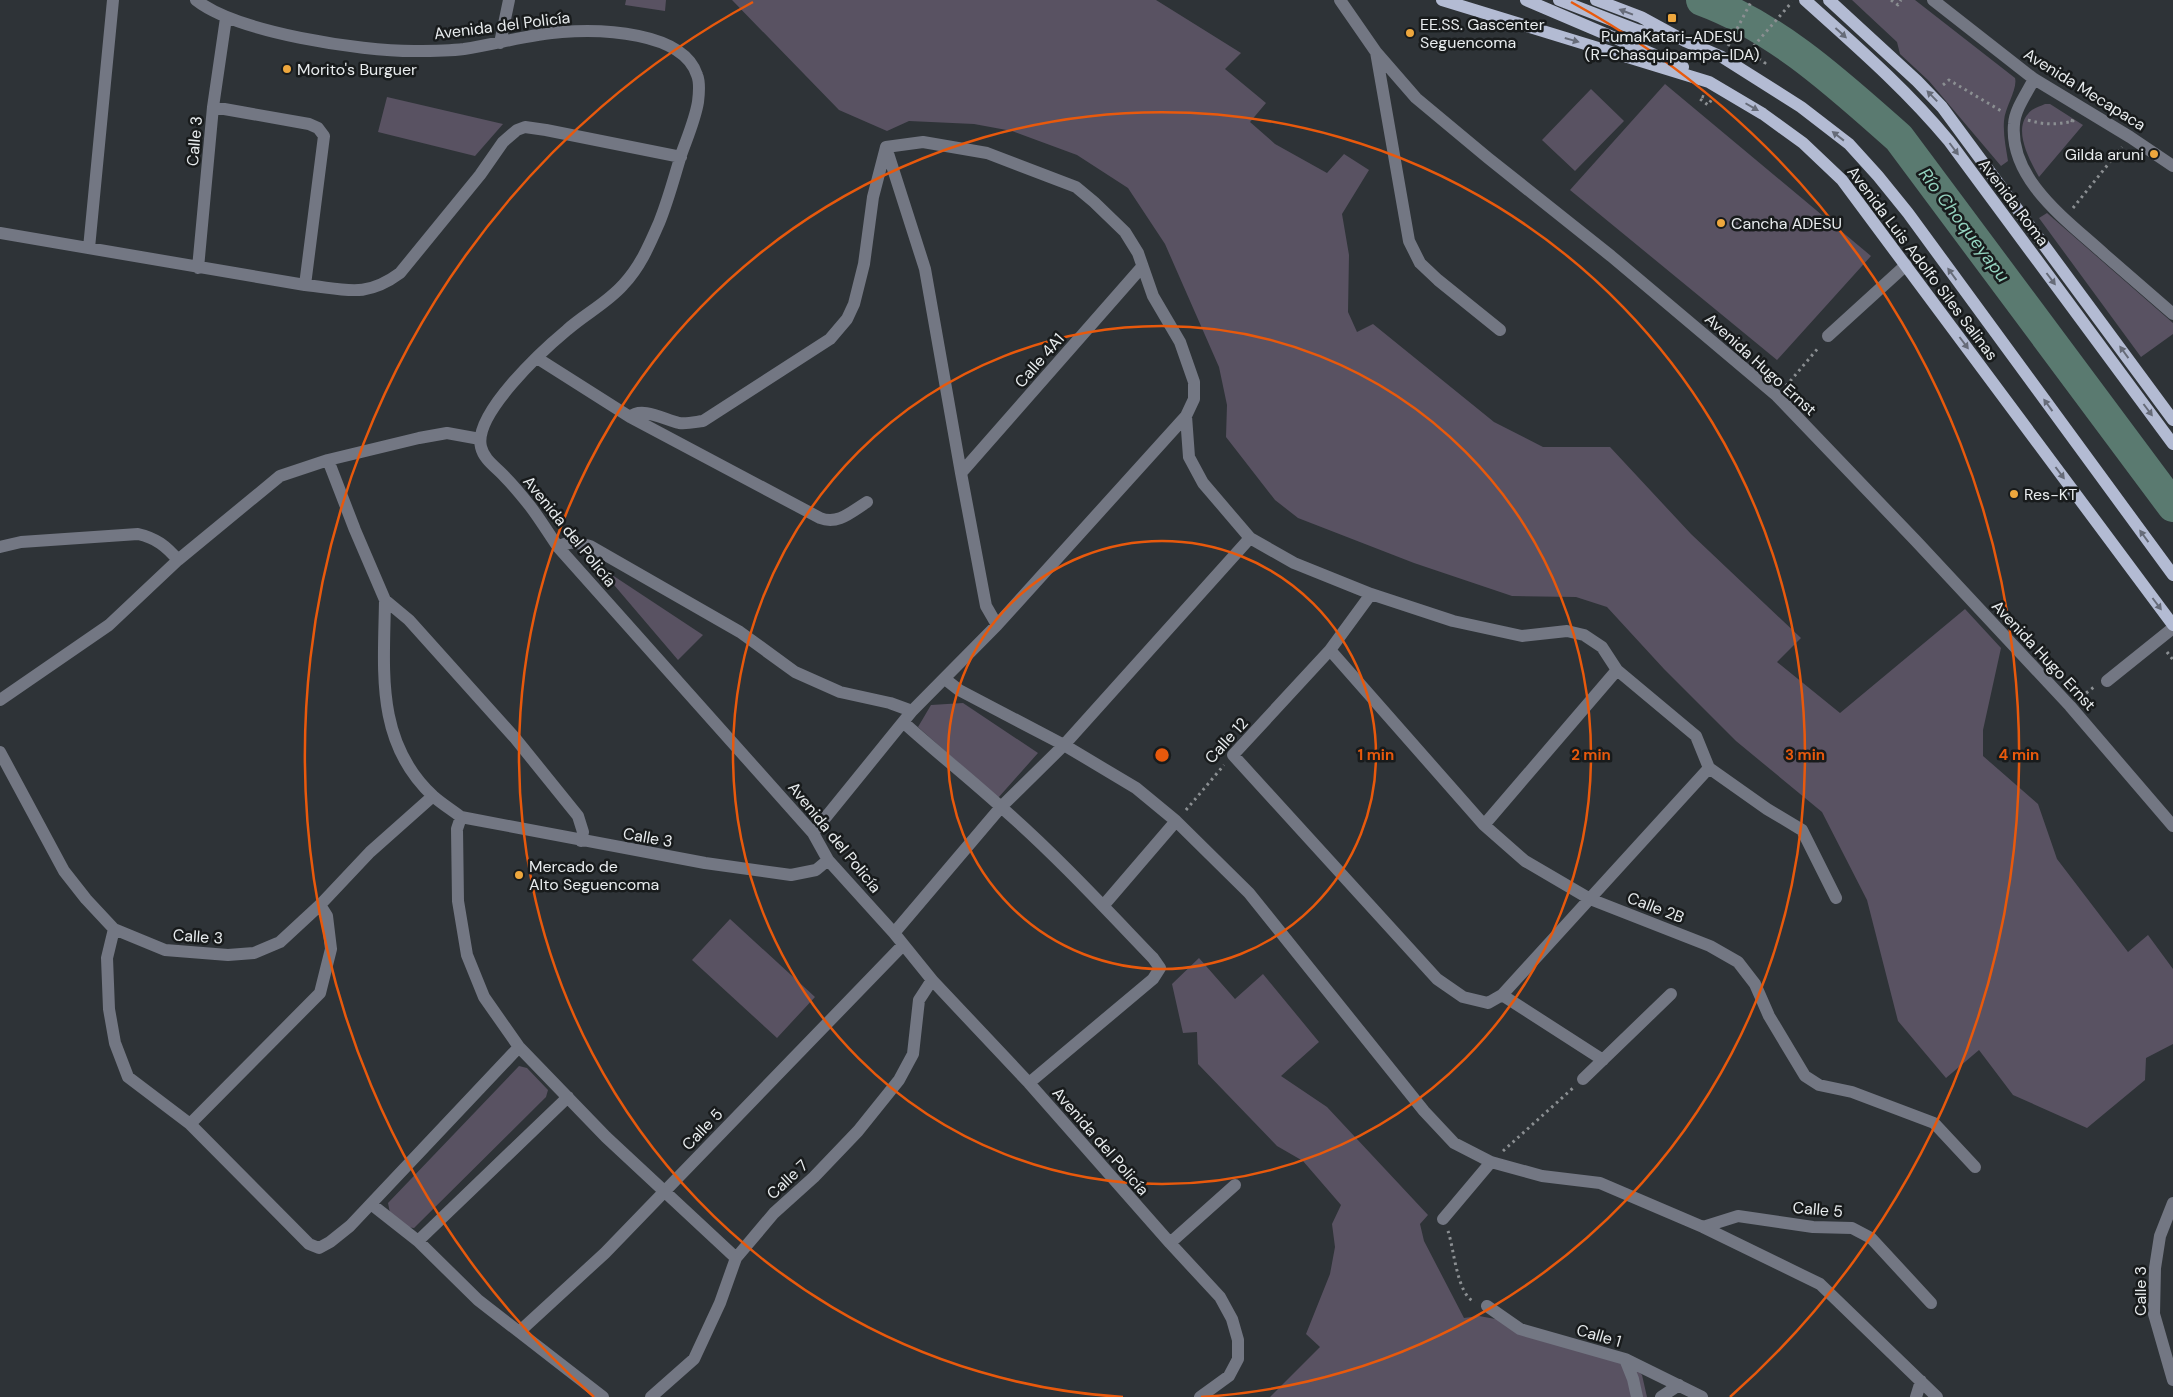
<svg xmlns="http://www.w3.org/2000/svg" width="2173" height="1397" viewBox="0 0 2173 1397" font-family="'DM Sans',sans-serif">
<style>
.green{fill:#595262}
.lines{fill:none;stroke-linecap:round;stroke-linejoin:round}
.river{stroke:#5a7a70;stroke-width:32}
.path{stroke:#8b8f92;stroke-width:3;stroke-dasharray:2.5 4;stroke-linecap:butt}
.minor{stroke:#737783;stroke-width:12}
.major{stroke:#b3bbd3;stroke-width:12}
.oneway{fill:#666b78}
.ring{fill:none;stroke:#e8590c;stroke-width:2.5}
.poi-dot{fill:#eea73d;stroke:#181b1c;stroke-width:2}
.labels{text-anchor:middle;stroke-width:5;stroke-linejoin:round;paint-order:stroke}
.poi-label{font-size:16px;fill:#e8ecee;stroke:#181b1c;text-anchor:start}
.street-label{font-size:16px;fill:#e8ecee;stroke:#181b1c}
.water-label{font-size:18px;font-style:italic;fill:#93d2be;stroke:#181b1c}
.centre{fill:#e8590c;stroke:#181b1c;stroke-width:2.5}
.ring-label{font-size:15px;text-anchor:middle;font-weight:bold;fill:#e8590c;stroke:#181b1c;stroke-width:5;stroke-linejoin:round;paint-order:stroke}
</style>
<rect width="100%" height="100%" fill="#2e3337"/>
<!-- green -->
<path class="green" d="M626,0H666L665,11L625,5Z
M732,0H1156L1241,53L1225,69L1266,103L1250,122L1275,144L1327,173L1344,154L1369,170L1342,214L1349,255L1348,312L1357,332L1373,324L1494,422L1543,447H1610L1691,534L1801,638L1777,662L1840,713L1965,609L2001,648L1983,730V756L2038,804L2057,859L2128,952L2148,935L2173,969V1044L2146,1058L2145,1080L2087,1128L2013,1095L1979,1050L1946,1078L1898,1021L1867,900L1822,812L1736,741L1664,669L1607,607L1576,597L1512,596L1414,563L1298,518L1275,500L1226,437L1227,405L1219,367L1165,244L1128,188L1077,155L1012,131L974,124L909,121L887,131L839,110Z
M1852,0H1915L2015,78C2018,89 2005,107 2004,121C2003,134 2006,148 2008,161L2001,166L1929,81L1900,54L1897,42Z
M1665,84L1871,256L1777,360L1570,190Z
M1591,89L1624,121L1575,171L1542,140Z
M387,97L503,124L475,156L378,132Z
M2045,104H2050L2083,125L2039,177C2030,161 2013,131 2028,114C2032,108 2039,107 2045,104Z
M2047,213L2173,323V334L2141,357L2039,218Z
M597,565L703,635L678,660Z
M963,703L1038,753L998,798L918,727L931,705Z
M730,919L815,997L777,1038L692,960Z
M1199,958L1235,999L1263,974L1319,1042L1281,1076L1327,1107L1428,1215L1420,1224L1424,1241L1464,1318L1479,1316L1501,1320L1632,1364L1642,1375L1647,1397H1270L1320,1347L1306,1334L1330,1274L1335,1247L1332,1224L1341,1205L1303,1161L1277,1146L1198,1064L1197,1032L1183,1033L1172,984Z
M519,1066L527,1068L548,1090L546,1097L414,1228L406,1227L390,1213L388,1203Z"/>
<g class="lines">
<!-- river -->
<path class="river" d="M1702,0C1778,28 1839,85 1899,138L2173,506"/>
<!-- path -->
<path class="path" d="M1891,0L1898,5L1901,0
M1728,46L1752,0
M1748,51L1765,63L1763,66
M1745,56L1792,2
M1943,85L1949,80L2003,112
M1704,97L1701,96L1700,99L1708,105L1712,99
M2028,120C2044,125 2056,125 2073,121L2070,120
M2073,208L2122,147
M1786,386L1819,347
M2167,652L2173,660
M2081,697L2094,687
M1186,810L1224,765
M1503,1151L1573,1088
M1448,1231C1454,1248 1457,1296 1475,1302"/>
<!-- minor -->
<path class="minor" d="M196,0C238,33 360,51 414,51C431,51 448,51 464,49C497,44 530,34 562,32C599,29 683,31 697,75C700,82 699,94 698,102C695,120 687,138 681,155C674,178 668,201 659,223C649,246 640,267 623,285C607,303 585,314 567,330C543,350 473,414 481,447C484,460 496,467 505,477C514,486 522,496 530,506C540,519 549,534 558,547L813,833L828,860L894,933L932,980L1029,1083L1170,1243L1220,1297L1232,1319L1238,1340V1359L1229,1376L1200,1397
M1340,0L1376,52L1416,98L1488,158L1611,256L1777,396L1916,541L2070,706L2173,826
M1933,0L2034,79L2130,137L2173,166
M500,43L509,0
M1376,52L1409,241L1420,263L1438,280L1500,330
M2034,79C2027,93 2015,109 2014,124C2009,180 2068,221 2104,254C2127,274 2150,294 2173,314
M213,107L309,124L318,128L324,136L305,285
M886,147L923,142L987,153L1076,187L1094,202L1125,232L1138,253L1153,296L1180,342L1194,382V399L1186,416L1189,457L1203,483L1250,538L1294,563L1371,594L1453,621L1522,636L1567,631L1584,635L1602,647L1617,670L1696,736L1709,768L1767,809L1802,830L1836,898
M886,147L925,269L961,473L986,606L997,625
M0,233L305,285C345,289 365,299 400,273L480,175L503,142L517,130L525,127L546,130L681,157
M89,248L113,0
M198,268L213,107L226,18
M1828,336L1906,265
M537,358L630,417L820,518C838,525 851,512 867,502
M630,417C642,406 665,420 679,423C687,424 695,422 703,421L830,339L847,319L854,304L864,264L873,197L886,147
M328,460L355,530L385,600L409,620L515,738L578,816L583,832L581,841
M961,473L1141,268
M0,547L21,542L138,534C156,538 166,546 178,560
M558,547C569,540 577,543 590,546L740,632L795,672L840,692L890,703L912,711
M1371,594L1330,650L1233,755L1437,979L1463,997L1488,1003L1502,995L1709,768
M385,600C384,671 375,742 433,796C442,804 452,810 461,817L705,863L791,875L816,870L828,860
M1330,650L1484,825L1525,861L1590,899L1710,946L1738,962L1755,984L1769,1016L1805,1076L1819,1085L1852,1092L1934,1123L1975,1167
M945,679L959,690L1064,745L1136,788L1176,821L1249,893L1424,1111L1454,1143L1491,1162L1542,1176L1600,1183L1703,1227L1820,1284L1937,1397
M2107,681L2173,628
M0,700L109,625L178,560L280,476L328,460L419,438L447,433L480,439
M903,722C935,751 969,778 1001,807C1055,854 1104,907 1153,958L1160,968L1153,979L1029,1083
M0,752L64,871L86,899L114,929L165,950L228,955L254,953L280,942L320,905L370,852L433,796
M461,817L457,829L458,901L467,955L484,997L519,1047L606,1137L736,1258
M1484,825L1617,670
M813,833L912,711L997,625L1186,416
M1103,906L1176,821
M114,929L107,958L109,1009L115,1043L128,1077L190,1124L309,1244L319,1248L330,1242L350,1226L519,1047
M894,933L1001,807L1064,745L1250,538
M1502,995L1603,1060
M1583,1079L1671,994
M190,1124L320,993L331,949L327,916L320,905
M2173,1203L2160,1236L2155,1268L2154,1314L2173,1380
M371,1204L418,1241L478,1300L603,1397
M1443,1219L1491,1162
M1703,1227L1738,1216L1813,1227L1852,1228L1871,1238L1931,1303
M418,1241L568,1097
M1170,1243L1235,1185
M1487,1306L1520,1329L1625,1359L1702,1397
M520,1331L605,1253L903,945
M1625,1359L1633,1379L1637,1397
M651,1397L694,1359L720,1303L736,1258L774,1213L814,1177L858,1131L899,1080L913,1054L919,1000L932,980
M1661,1397L1679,1385
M1916,1397L1921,1381"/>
<!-- major -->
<path class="major" d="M1442,0L1709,82L1763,114L1803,143L1842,180L2173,625
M1526,0L1683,67
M1559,0L1637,30L1668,37
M1596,0L1641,17L1685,41L1722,57L1801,107L1849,144L1878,176L1908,213L2173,575
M1805,0C1855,45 1906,89 1949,141L2173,444
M1829,0L1917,81L1942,107L2173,420"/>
</g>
<!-- one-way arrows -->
<defs><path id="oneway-solid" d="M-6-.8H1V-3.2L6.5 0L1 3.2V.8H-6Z" transform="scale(1.25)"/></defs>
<g class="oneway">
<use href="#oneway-solid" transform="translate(1626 12) rotate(-159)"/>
<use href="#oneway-solid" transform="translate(1841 33) rotate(42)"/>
<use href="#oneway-solid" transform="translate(1572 40) rotate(16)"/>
<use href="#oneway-solid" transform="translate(1932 96) rotate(-134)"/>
<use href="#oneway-solid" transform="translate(1752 107) rotate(30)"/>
<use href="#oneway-solid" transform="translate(1838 136) rotate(-142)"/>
<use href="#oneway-solid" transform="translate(1954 149) rotate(53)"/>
<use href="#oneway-solid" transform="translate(1952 274) rotate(-126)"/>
<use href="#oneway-solid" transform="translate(2051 279) rotate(53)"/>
<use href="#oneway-solid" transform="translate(1964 343) rotate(53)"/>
<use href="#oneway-solid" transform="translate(2124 352) rotate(-126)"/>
<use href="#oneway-solid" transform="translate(2048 405) rotate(-126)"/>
<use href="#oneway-solid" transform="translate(2148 410) rotate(53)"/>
<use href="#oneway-solid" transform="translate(2060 473) rotate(53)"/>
<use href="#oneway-solid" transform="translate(2144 536) rotate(-126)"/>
<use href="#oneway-solid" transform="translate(2157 604) rotate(53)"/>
</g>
<!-- distance rings -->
<g class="ring">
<circle cx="1162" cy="755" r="214"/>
<circle cx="1162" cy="755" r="429"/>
<path d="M1123 1397A643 643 0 1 1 1201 1397"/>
<path d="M594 1397A857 857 0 0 1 753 2M1571 2A857 857 0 0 1 1730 1397"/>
</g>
<!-- markers -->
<g class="poi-dot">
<rect x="1667" y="13" width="10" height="10" rx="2.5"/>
<circle cx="1410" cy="33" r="5"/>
<circle cx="287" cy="69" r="5"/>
<circle cx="2154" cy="154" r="5"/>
<circle cx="1721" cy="223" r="5"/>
<circle cx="2014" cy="494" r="5"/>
<circle cx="519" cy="875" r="5"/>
</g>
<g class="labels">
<!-- poi labels -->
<g class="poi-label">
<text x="1420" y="30">EE.SS. Gascenter<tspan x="1420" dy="18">Seguencoma</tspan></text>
<text x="1672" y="42" text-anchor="middle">PumaKatari-ADESU<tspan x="1672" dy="18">(R-Chasquipampa-IDA)</tspan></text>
<text x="297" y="75">Morito's Burguer</text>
<text x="2144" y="160" text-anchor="end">Gilda aruni</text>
<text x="1731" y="229">Cancha ADESU</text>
<text x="2024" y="500">Res-KT</text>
<text x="529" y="872">Mercado de<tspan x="529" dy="18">Alto Seguencoma</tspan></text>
</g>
<!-- street labels -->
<g class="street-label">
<text transform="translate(502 25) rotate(-7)" y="6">Avenida del Policía</text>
<text transform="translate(2085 89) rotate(32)" y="6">Avenida Mecapaca</text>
<text transform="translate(194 141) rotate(-85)" y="6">Calle 3</text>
<text transform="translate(2014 202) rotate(53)" y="6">Avenida Roma</text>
<text transform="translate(1923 263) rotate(53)" y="6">Avenida Luis Adolfo Siles Salinas</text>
<text transform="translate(1039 360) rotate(-49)" y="6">Calle 4A1</text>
<text transform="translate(1761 364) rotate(42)" y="6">Avenida Hugo Ernst</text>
<text transform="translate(570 531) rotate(51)" y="6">Avenida del Policía</text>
<text transform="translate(2044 655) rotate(47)" y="6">Avenida Hugo Ernst</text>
<text transform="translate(1226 740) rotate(-48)" y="6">Calle 12</text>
<text transform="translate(648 837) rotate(10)" y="6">Calle 3</text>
<text transform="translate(835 837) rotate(51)" y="6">Avenida del Policía</text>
<text transform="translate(1656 907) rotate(21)" y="6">Calle 2B</text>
<text transform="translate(198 936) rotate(4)" y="6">Calle 3</text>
<text transform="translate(702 1129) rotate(-46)" y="6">Calle 5</text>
<text transform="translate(1101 1141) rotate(49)" y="6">Avenida del Policía</text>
<text transform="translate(787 1179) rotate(-43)" y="6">Calle 7</text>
<text transform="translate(1818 1209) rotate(5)" y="6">Calle 5</text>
<text transform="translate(2140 1291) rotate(-90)" y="6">Calle 3</text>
<text transform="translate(1599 1335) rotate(16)" y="6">Calle 1</text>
</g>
<!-- water labels -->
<g class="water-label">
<text transform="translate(1964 225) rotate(53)" y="6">Río Choqueyapu</text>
</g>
</g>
<circle cx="1162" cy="755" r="8" class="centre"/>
<g class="ring-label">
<text x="1376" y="760">1 min</text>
<text x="1591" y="760">2 min</text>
<text x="1805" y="760">3 min</text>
<text x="2019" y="760">4 min</text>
</g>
</svg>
